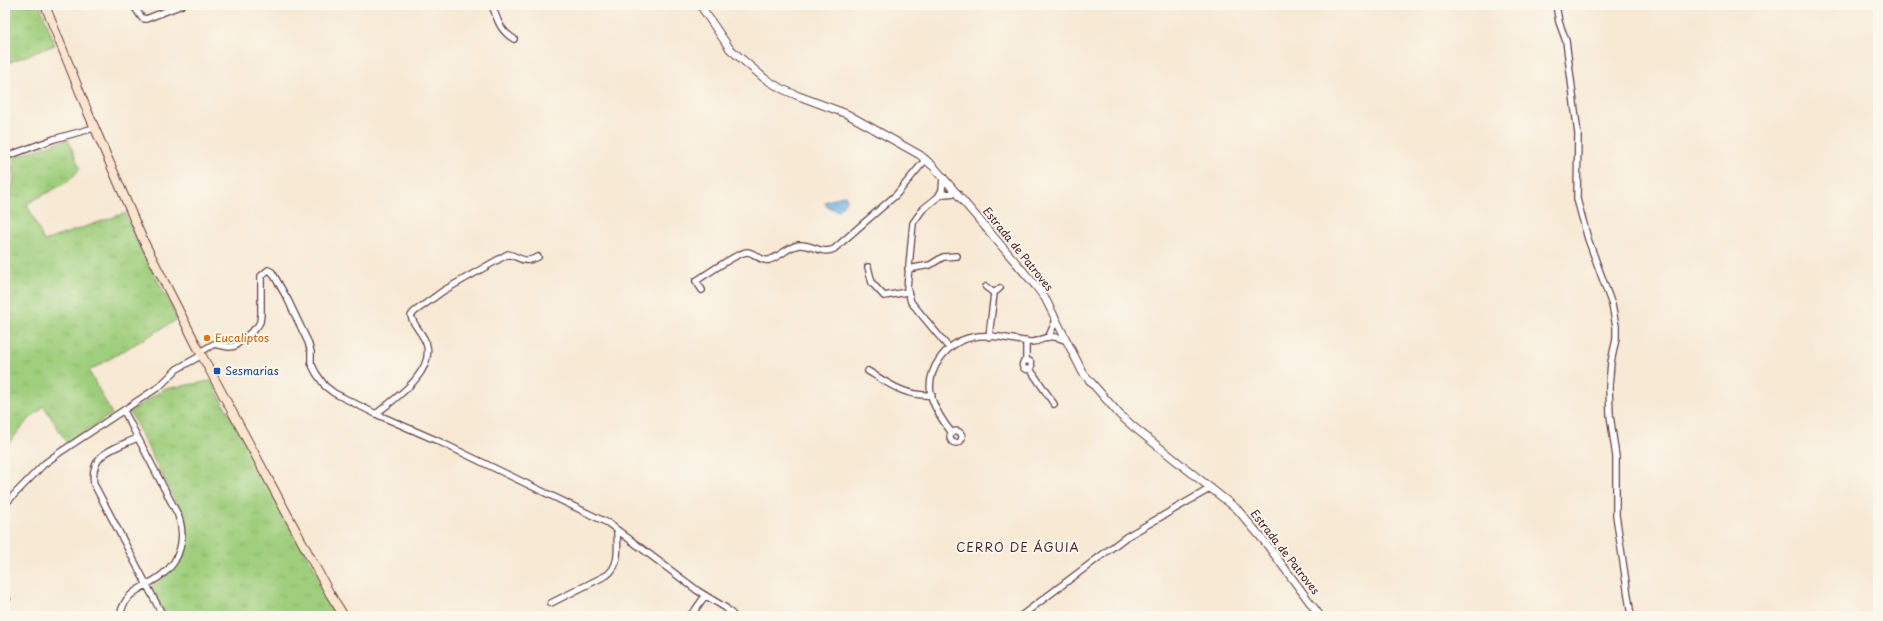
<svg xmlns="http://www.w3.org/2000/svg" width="1883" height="621" viewBox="0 0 1883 621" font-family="'Playpen Sans',sans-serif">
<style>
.built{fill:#efd6bb}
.grass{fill:url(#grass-tufts);stroke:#747654}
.water{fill:url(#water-waves);stroke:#5c6b88}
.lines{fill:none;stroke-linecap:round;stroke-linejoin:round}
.minor-casing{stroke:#643d44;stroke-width:8}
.tertiary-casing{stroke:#643d44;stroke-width:9}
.secondary-casing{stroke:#643d44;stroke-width:10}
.minor{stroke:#fff;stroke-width:5.5}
.tertiary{stroke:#fff;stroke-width:7}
.secondary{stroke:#fce5cf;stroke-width:8}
.food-dot{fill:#e8710a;stroke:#fbf7ec;stroke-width:1.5}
.transit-dot{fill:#1a4fb4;stroke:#fbf7ec;stroke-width:1.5}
.labels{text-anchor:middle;stroke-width:4;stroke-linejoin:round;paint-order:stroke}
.street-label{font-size:11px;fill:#4a1f2b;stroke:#fbf7ec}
.food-label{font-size:11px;fill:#c56008;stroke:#fbf7ec;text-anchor:start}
.transit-label{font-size:11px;fill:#164399;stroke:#fbf7ec;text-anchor:start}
.neighbourhood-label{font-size:12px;letter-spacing:1px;fill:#4a1f2b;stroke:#fbf7ec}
</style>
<defs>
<pattern id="grass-tufts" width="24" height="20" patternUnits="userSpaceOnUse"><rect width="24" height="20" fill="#9fce7c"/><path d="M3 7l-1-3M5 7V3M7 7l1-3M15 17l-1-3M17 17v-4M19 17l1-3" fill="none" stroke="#8ab06b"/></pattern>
<pattern id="water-waves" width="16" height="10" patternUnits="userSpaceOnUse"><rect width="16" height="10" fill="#6eb7e6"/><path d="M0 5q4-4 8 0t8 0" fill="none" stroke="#5c94bb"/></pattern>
</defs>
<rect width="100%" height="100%" fill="#fbf7ec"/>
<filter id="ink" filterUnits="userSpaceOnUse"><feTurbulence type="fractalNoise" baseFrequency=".025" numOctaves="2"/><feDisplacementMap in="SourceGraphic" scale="8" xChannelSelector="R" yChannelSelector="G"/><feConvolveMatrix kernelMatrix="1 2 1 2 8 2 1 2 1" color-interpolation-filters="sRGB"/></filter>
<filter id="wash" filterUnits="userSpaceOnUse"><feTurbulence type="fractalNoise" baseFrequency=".012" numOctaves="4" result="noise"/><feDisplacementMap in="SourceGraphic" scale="16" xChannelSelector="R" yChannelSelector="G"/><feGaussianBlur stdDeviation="0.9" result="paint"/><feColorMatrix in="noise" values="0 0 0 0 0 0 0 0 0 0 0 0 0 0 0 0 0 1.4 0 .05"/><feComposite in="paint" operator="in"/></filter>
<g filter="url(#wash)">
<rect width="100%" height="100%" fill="#f7e9d4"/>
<!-- built -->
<path class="built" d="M14,157V183L5,204V161Z"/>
<!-- grass -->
<path class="grass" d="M5,5H40L55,45L5,64Z
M68,139L80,169L69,181L27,204L44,241L125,213L139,245L178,319L89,371L112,414L67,443L44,406L26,422L5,448V204L14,183V157Z
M211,381L341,616H166L151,587C179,567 187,562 187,525L130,412L164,389Z"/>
<!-- water -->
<path class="water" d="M845,195L847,199L839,211L827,207L825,202Z"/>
</g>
<g filter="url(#ink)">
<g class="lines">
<defs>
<path id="minor" d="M133,5L142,18L146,19L182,5
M492,5C497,19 500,31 514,39
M1556,5L1559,22L1566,41L1578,134L1577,199L1588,239L1612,305L1616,326V339L1611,362L1609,387L1610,415L1616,457V515L1631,616
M5,157L54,139L94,128
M938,197L942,190L943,177
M868,267L872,283L884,296L907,292
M908,269L930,265L943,257L957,256
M986,287L994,293
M702,290L696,281C705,275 739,252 747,252C755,252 760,262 769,260C780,257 787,247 799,245C812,244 822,255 834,249L896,195L926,159
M1049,336L1056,320
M989,337L994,293L1000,288
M949,348L911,302L907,288L913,223L923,209L938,197L944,194L958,193
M200,352L214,344L229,347L235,346L257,327L260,322L261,314V276L268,270L272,272L288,300L308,342L311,352V363L316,373L325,386L334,393L376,414L438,441L608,523L698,591L726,608L734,616
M1022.5 365a4.5 4.5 0 1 1 9 0a4.5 4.5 0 1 1-9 0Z
M1026,361V341
M1030,369L1054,404
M868,371C889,384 906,397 932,395
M376,414C394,399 433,374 427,346C424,334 414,327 411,316L414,312L443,291L508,254C522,258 523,264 538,257
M950 437a6 6 0 1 1 12 0a6 6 0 1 1-12 0Z
M952,433C944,423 936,411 932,399C924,371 946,342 973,337C991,333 1012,340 1030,342C1045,343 1043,331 1065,340
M137,438C114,449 89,453 94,484L163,616
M5,504L44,464L59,453L160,386L177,369L202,355
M5,597L7,599
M551,603L607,575C621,565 617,545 617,530
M120,616C125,589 145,589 163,574C181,560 186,536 178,515L124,411
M689,616L695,610L705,596
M1021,616L1126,537L1211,488"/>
<path id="tertiary" d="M700,5L730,49L764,78L780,88L796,95L847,114L920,155L934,167L1035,285L1045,298L1083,373L1120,415L1135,428L1237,509L1265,542L1320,616"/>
<path id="secondary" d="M45,5L87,110L143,240L200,352L330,594L344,616"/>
</defs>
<!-- minor casing -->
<use href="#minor" class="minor-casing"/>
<!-- tertiary casing -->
<use href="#tertiary" class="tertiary-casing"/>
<!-- secondary casing -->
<use href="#secondary" class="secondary-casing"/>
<!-- minor -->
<use href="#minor" class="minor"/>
<!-- tertiary -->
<use href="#tertiary" class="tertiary"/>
<!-- secondary -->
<use href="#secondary" class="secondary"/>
</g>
</g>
<!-- markers -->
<circle class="food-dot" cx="207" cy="338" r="4"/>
<rect class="transit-dot" x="213" y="367" width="8" height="8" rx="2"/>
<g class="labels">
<!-- street labels -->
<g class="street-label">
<text transform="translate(1018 249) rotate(51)" y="4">Estrada de Patroves</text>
<text transform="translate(1285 552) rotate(52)" y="4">Estrada de Patroves</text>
</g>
<!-- food labels -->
<g class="food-label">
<text x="215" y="342">Eucaliptos</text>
</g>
<!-- transit labels -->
<g class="transit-label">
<text x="225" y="375">Sesmarias</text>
</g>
<!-- neighbourhood labels -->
<g class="neighbourhood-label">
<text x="1018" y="552">CERRO DE ÁGUIA</text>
</g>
</g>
<!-- margin -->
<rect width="1883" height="621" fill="none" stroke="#fbf7ec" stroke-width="20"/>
</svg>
